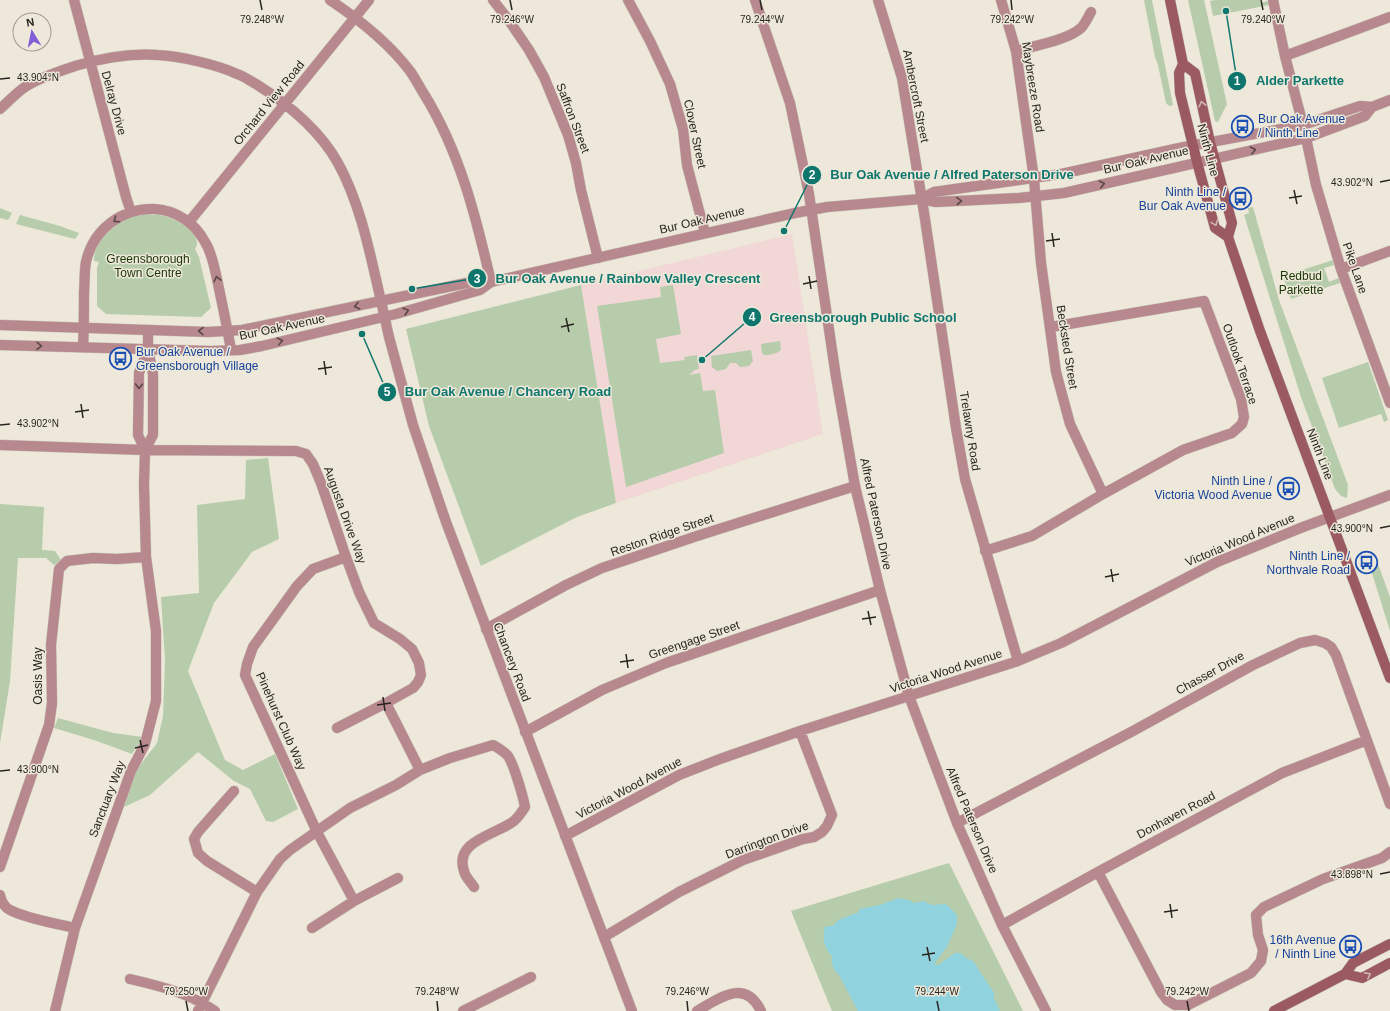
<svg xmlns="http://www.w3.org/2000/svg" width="1390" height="1011" viewBox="0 0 1390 1011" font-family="Helvetica,sans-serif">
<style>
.education{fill:#f2d7d7}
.green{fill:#b6ccab}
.water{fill:#90d2de}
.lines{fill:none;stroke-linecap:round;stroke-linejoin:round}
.minor-casing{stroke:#cac5b8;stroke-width:11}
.tertiary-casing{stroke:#cac5b8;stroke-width:11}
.secondary-casing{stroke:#cac5b8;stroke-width:11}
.minor{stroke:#b7888d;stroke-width:10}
.tertiary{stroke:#b7888d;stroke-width:10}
.secondary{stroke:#9b5962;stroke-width:10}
.oneway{stroke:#d0b6af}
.oneway2{stroke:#5a4846}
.ticks{fill:none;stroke:#282620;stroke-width:1.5}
.labels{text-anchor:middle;stroke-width:3;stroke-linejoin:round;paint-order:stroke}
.street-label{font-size:12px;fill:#282620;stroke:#ede8d9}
.transit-label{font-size:12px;fill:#164399;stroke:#ede8d9;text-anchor:end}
.park-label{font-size:12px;fill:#193506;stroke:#ede8d9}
.ticks-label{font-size:10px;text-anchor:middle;fill:#282620;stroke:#ede8d9;stroke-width:3;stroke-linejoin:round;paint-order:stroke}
.leader{fill:none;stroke:#0f766e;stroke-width:1.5}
.callout-dot{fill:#0f766e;stroke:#ede8d9;stroke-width:1.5}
.mark-label{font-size:12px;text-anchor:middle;font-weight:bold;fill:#fff}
.callout-label{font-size:13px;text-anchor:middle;font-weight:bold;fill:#0f766e;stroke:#ede8d9;stroke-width:3;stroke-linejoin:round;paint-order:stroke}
</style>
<rect width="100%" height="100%" fill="#ede8d9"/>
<!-- education -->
<path class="education" d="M792,234L823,434L616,503L581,285Z"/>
<!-- green -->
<path class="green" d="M1144,0H1152L1173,105L1169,106L1166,103L1158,65L1155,57Z
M1188,0H1204L1227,104L1218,122L1215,121Z
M1215,0H1260V3L1269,1V5L1213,16L1210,1Z
M1253,207L1279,300L1348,485L1347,498L1341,496L1335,489L1301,397L1244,215L1249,213L1248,208Z
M0,208L12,213L8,220L0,218Z
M140,214C165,214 177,217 196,235L197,245L195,249L199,257L211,308L201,317L106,314L97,306V268L99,262L94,261C93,245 106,230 119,222C125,218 134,216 140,214Z
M20,215L60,226L79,233L75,239L16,224Z
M1333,260L1334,265L1324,268L1329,282L1339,278L1340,283L1291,299L1283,276Z
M581,285L616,503L577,517L481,566L429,426L406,329Z
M673,285L681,334L656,339L660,363L685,360L684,357L697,355L699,369L695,370L689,375L700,373L703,391L715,390L724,453L626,487L597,306L661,297L660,287Z
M780,341L781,350C777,354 770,355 764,355L762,353L761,344Z
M751,350L753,361L749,366L740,367L736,363H730L726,369L717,371L712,367L711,356Z
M1368,362L1388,420L1384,422L1381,414L1339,428L1322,378Z
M268,458L279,539L252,552L214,603L188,671L225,760L243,770L275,754L298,809L273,822L266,821L250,789L234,781L198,752L150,795L124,807L137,769L157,743L163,716L165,661L161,597L199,593L197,505L245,499L246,460Z
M0,504L44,507L42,550L55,551L61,560L54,565L46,558H18L10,681L0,743Z
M1374,553L1390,597V631L1371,570L1377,567L1371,554Z
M58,718L113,733L143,737L132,754L94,740L54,728Z
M949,863L1023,1011H832L791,911Z"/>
<!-- water -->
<path class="water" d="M898,898L909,900L914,903L923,901L932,905L946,904L957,915V924L947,947L934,964L938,965L955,953H960L966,958L973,961L994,993V998L1000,1011H858L839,975C834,971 830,962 832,956C824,948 822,938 825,927L834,925L838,920L859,912V909L880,905Z"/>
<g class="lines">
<defs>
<path id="minor" d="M74,0L126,197L131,212
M330,0C360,20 388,42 410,71C415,78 419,86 424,94C460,152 476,217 491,282
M493,0L510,22L529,50L544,77L568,135L576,163L581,190L598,258
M628,0L650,41L670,84L683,129L687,165L705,233
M878,0L902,78L925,219L956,428L965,479L1018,661
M1001,0L1016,51L1034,179L1041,263L1056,372L1070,424L1103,494
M1273,0L1285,56L1303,125
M1016,51C1033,46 1068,40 1081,28C1085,24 1088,17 1091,12
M1285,56L1390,17
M0,109C8,102 16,93 25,87C38,78 60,71 75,66C102,58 130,53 158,55C180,56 218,65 237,74C244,76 250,81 256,84C288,104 319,129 338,163C361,205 370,254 381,301
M1306,138L1316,185L1341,269L1390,403
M189,222L369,0
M1341,269L1390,251
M83,347C84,329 84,310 84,292C85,282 84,272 86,262C93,230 121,208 154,209C176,210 195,223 205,242C212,253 214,266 217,279C222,303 227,326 231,350
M0,445L145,450L296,451L306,454L313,464L321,483L346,557L359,592L374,623L400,639L412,649L419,663L421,675L418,682L413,688L386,703L337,728
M145,450L153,435V374L148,349V330
M985,551L1032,536L1103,494L1183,450L1232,433L1242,424L1244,417L1241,399L1204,301L1051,327
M346,557L313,569L297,586L253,647L247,664L245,675L317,832L354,901
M486,629L566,585L602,568L697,536L855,486
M386,703L420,770
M525,732L602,690L666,663L880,590
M234,791L198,832L194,839L198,853L207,861L257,892
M957,823L1133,731L1253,665L1300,643L1315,640L1325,643L1331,647L1336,655L1390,804
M565,836L679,775L720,759L800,731L1018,661L1061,643L1217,562L1303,527L1390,495
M0,867L49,725L52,703L51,645L59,569L67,561L93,558L117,559L146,557
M1098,872L1161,992L1167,1000L1175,1005H1188L1251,973L1261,961L1263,950L1258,935L1256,915L1264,907L1323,879L1382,858L1390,852
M0,895C1,901 5,908 10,910C27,919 55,923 75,928
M1002,925L1098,872L1282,773L1367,740
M312,928L354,901L398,878
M604,937L679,892L743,860L803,839L814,837L822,832L827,826L832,815L800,731
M130,979C160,986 189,993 215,1011
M55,1011L75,928L131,771L145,744L156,701V631L146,557L144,485L145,450L138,435L139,373L148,349
M198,1011L257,892L280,859L290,850L350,808L396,785L420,770L450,758L493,745C498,748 504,751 508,756C514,765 523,796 525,807C521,813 517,820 511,823C493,835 454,842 464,871C465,877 471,882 474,887
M463,1011L531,977
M697,1011C720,998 745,978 761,1011"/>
<path id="tertiary" d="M755,0L790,103L809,194L836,377L855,486L880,590L909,696L957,823L1002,925L1046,1011
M921,199L934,192L1061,174L1179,148L1303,125L1360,106L1372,107L1390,100
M381,301L389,337L413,425L446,522L632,1011
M0,325L208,332L242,330L476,281L491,282L795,213L827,207L921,199L936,202L1019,198L1064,193L1306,138L1365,116L1372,107
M0,345L211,351L240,350L262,346L396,314L480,290L491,282"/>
<path id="secondary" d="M1170,0L1183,64L1195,73L1210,142L1232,223L1228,237L1260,331L1390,678
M1183,64L1179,73L1180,93L1197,162L1215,228L1228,237
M1345,974L1362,978L1390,963
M1274,1011L1345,974L1353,963L1390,944"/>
</defs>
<!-- minor casing -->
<use href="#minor" class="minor-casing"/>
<!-- tertiary casing -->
<use href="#tertiary" class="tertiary-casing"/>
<!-- secondary casing -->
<use href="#secondary" class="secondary-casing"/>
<!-- minor -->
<use href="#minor" class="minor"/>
<!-- tertiary -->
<use href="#tertiary" class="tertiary"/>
<!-- secondary -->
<use href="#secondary" class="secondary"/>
</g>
<!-- one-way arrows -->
<defs><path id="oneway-chevron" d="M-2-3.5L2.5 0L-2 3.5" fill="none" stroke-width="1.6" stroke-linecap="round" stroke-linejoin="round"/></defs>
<g class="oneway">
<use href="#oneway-chevron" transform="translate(1202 104) rotate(-103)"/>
<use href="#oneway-chevron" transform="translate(1215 223) rotate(69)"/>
<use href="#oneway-chevron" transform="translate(1368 975) rotate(-28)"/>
</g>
<g class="oneway2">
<use href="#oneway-chevron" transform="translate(1253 150) rotate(-13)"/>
<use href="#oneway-chevron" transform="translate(1102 184) rotate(-13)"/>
<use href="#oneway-chevron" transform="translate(959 201) rotate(-3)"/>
<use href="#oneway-chevron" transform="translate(116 220) rotate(146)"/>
<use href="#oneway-chevron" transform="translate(217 279) rotate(-103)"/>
<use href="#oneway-chevron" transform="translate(357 306) rotate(168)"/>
<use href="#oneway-chevron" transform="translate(406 311) rotate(-16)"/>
<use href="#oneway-chevron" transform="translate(201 331) rotate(-179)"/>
<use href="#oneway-chevron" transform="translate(280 341) rotate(-13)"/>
<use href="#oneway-chevron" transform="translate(39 346) rotate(2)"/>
<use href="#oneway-chevron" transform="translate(139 386) rotate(91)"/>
</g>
<!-- ticks -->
<path class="ticks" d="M260,0L262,10M510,0L512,10M760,0L762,10M1011,0L1012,10M1261,0L1263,10M0,79L10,78M1380,182L1390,180M1294,190L1297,204M1289,198L1302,196M1052,233L1054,247M1046,241L1060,239M809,276L811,289M803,284L817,281M566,318L569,332M561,327L574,324M324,361L326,375M318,369L332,367M81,404L83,418M75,412L89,410M0,425L10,424M1380,528L1390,526M1111,569L1113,582M1105,577L1119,574M868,611L871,625M862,619L876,617M626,654L628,668M620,662L634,660M383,697L385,711M377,705L391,703M140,740L143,753M135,748L148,745M0,771L10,770M1380,874L1390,872M1170,904L1172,918M1164,912L1178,910M927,947L930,961M922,955L935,953M186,1001L188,1011M437,1001L438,1011M687,1001L688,1011M937,1001L939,1011M1187,1001L1189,1011"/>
<!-- icons -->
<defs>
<symbol id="bus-ring" viewBox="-11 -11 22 22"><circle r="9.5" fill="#ede8d9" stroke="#1a4fb4" stroke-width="1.5"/><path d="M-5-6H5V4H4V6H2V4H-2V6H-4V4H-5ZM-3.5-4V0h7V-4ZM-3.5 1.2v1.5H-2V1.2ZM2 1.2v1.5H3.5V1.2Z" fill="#1a4fb4"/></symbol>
</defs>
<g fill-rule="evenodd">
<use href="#bus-ring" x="1230" y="114" width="25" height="25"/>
<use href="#bus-ring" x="1228" y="186" width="25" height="25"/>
<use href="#bus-ring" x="108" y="346" width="25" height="25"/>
<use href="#bus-ring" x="1276" y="476" width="25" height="25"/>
<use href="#bus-ring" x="1354" y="550" width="25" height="25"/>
<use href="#bus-ring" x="1338" y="934" width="25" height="25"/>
</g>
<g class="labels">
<!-- street labels -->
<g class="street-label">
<text transform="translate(1033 87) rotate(81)" y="4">Maybreeze Road</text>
<text transform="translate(916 96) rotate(79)" y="4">Ambercroft Street</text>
<text transform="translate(114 103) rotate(75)" y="4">Delray Drive</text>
<text transform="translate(269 103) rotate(-51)" y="4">Orchard View Road</text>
<text transform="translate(573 118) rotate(69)" y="4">Saffron Street</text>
<text transform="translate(695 134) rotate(78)" y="4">Clover Street</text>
<text transform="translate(1208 150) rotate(75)" y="4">Ninth Line</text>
<text transform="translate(1146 160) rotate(-13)" y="4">Bur Oak Avenue</text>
<text transform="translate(702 220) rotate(-13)" y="4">Bur Oak Avenue</text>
<text transform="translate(1355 268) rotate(71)" y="4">Pike Lane</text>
<text transform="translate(282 327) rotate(-12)" y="4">Bur Oak Avenue</text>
<text transform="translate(1067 347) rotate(81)" y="4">Becksted Street</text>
<text transform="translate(1240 364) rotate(71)" y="4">Outlook Terrace</text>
<text transform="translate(970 431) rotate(81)" y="4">Trelawny Road</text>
<text transform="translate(1320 454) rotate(69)" y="4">Ninth Line</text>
<text transform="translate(876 514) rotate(78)" y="4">Alfred Paterson Drive</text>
<text transform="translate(345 515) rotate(70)" y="4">Augusta Drive Way</text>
<text transform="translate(662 535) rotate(-19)" y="4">Reston Ridge Street</text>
<text transform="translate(1240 540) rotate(-23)" y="4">Victoria Wood Avenue</text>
<text transform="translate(694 640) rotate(-19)" y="4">Greengage Street</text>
<text transform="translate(512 662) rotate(69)" y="4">Chancery Road</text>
<text transform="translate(946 671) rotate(-18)" y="4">Victoria Wood Avenue</text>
<text transform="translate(1210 673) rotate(-29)" y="4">Chasser Drive</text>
<text transform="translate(38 676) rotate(-90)" y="4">Oasis Way</text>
<text transform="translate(281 721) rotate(66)" y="4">Pinehurst Club Way</text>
<text transform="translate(629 788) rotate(-28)" y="4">Victoria Wood Avenue</text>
<text transform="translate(107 799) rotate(-69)" y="4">Sanctuary Way</text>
<text transform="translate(1176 815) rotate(-28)" y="4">Donhaven Road</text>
<text transform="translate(972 820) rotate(67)" y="4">Alfred Paterson Drive</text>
<text transform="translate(767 840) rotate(-20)" y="4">Darrington Drive</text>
</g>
<!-- transit labels -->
<g class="transit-label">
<text x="1258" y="123" text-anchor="start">Bur Oak Avenue<tspan x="1258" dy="14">/ Ninth Line</tspan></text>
<text x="1226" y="196">Ninth Line /<tspan x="1226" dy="14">Bur Oak Avenue</tspan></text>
<text x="136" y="356" text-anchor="start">Bur Oak Avenue /<tspan x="136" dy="14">Greensborough Village</tspan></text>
<text x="1272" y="485">Ninth Line /<tspan x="1272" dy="14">Victoria Wood Avenue</tspan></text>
<text x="1350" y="560">Ninth Line /<tspan x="1350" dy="14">Northvale Road</tspan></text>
<text x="1336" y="944">16th Avenue<tspan x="1336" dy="14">/ Ninth Line</tspan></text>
</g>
<!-- park labels -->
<g class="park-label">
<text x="148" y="263">Greensborough<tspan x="148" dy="14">Town Centre</tspan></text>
<text x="1301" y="280">Redbud<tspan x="1301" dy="14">Parkette</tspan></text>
</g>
</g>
<g class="ticks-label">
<text x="262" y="23">79.248°W</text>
<text x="512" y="23">79.246°W</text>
<text x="762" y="23">79.244°W</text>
<text x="1012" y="23">79.242°W</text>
<text x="1263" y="23">79.240°W</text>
<text x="38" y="81">43.904°N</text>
<text x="1352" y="186">43.902°N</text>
<text x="38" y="427">43.902°N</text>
<text x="1352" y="532">43.900°N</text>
<text x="38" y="773">43.900°N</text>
<text x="1352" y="878">43.898°N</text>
<text x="186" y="995">79.250°W</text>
<text x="437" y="995">79.248°W</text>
<text x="687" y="995">79.246°W</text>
<text x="937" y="995">79.244°W</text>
<text x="1187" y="995">79.242°W</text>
</g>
<!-- callouts -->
<path class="leader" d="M1226 11L1237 81M784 231L812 175M412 289L477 278M702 360L752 317M362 334L387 392"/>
<g class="callout-dot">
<circle cx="1226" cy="11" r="4"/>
<circle cx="784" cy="231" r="4"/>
<circle cx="412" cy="289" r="4"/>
<circle cx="702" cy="360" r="4"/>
<circle cx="362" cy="334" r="4"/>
<circle cx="1237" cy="81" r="10"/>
<circle cx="812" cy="175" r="10"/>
<circle cx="477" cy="278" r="10"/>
<circle cx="752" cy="317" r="10"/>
<circle cx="387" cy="392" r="10"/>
</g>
<g class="mark-label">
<text x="1237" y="85">1</text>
<text x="812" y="179">2</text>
<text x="477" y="283">3</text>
<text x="752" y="321">4</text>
<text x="387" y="396">5</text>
</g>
<g class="callout-label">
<text x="1300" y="85">Alder Parkette</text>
<text x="952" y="179">Bur Oak Avenue / Alfred Paterson Drive</text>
<text x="628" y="283">Bur Oak Avenue / Rainbow Valley Crescent</text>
<text x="863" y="322">Greensborough Public School</text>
<text x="508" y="396">Bur Oak Avenue / Chancery Road</text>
</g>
<!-- north arrow -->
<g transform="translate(32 32) rotate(350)"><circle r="19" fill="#ede8d9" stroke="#9e9a8f"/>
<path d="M0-3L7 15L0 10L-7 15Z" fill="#835dd7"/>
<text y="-6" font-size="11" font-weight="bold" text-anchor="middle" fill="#282620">N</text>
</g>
</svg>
